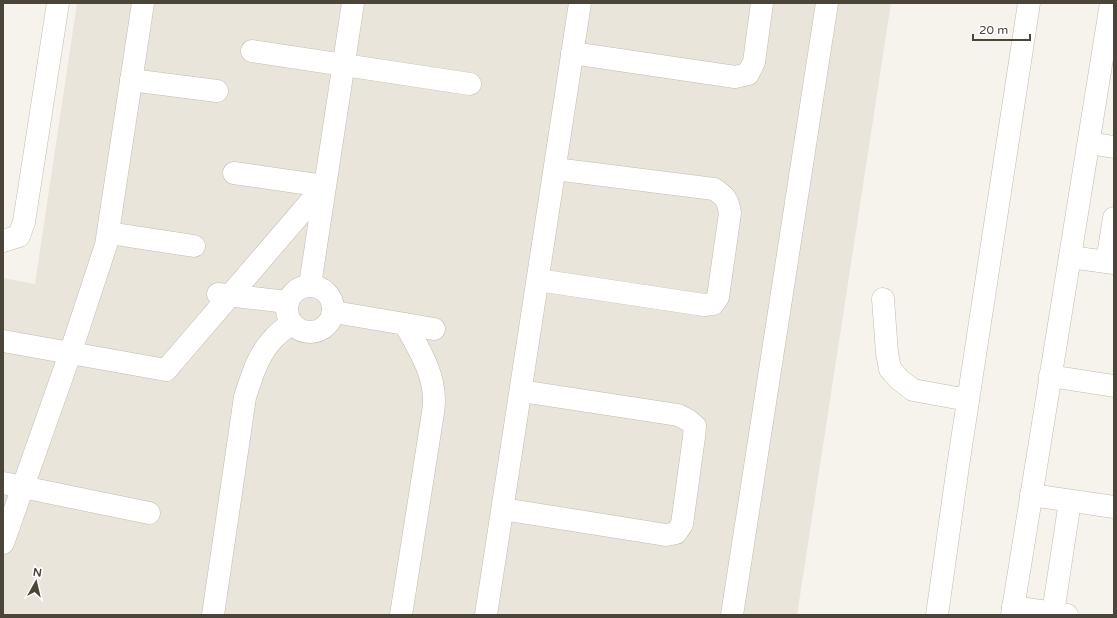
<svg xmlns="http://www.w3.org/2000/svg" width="1117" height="618" font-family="'Varela Round',sans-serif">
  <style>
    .residential { fill: #eae5da }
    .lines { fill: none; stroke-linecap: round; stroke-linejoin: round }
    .minor-casing { stroke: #c2bbae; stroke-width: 23 }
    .minor { stroke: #fff; stroke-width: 22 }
  </style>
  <rect width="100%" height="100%" fill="#f6f3ec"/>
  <polygon class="residential" points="77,3 891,3 797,615 3,615 3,278 35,284"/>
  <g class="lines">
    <defs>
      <g id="minor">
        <polyline points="252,51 470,84"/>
        <polyline points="572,53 735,77 748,74 754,62 762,3"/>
        <polyline points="131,80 217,91"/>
        <polyline points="1089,143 1114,147"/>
        <polyline points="109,233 194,246"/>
        <polyline points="3,241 19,236 24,222 58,3"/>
        <polyline points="1070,257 1114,263"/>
        <polyline points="1107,262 1114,218"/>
        <path d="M538 280 704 305 713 304 718 297 730 213C728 200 725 196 714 189L555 169"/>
        <polyline points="310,285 353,3"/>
        <circle cx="310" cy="309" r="23"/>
        <polyline points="218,294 287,302"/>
        <polyline points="883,299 887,353 890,369 900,380 913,390 968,400"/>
        <path d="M334 312 405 324C418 348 434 372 434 400 434 406 433 413 432 419L401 615"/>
        <polyline points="405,324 434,329"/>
        <polyline points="3,341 166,370 324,186 234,173"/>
        <polyline points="1050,376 1114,386"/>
        <polyline points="3,483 149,513"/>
        <polyline points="1031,495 1114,507"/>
        <polyline points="503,509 666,535 676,533 682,524 694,437 695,426 688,420 678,415 521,391"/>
        <polyline points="3,543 70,354 106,245 143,3"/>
        <polyline points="1013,607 1067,615"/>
        <polyline points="1053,613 1070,501"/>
        <path d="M213 615 245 397C252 376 258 354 274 338 279 332 286 328 291 323"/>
        <polyline points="486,615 580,3"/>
        <polyline points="732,615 827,3"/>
        <polyline points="937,615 958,466 1029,3"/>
        <polyline points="1012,615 1111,3"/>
      </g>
    </defs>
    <use href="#minor" class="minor-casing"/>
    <use href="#minor" class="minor"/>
  </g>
  <rect width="1117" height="618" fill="none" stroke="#4b4439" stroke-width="8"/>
  <g transform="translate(36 582) rotate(8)" stroke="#ffffff" stroke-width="3" paint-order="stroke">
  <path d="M0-3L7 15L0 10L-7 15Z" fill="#4b4439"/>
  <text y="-6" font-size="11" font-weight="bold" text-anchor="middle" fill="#4b4439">N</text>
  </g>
  <path d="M973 34v6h57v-6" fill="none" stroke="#4b4439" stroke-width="2"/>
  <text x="979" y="34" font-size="12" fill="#4b4439" stroke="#ffffff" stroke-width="3" paint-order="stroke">20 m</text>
</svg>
